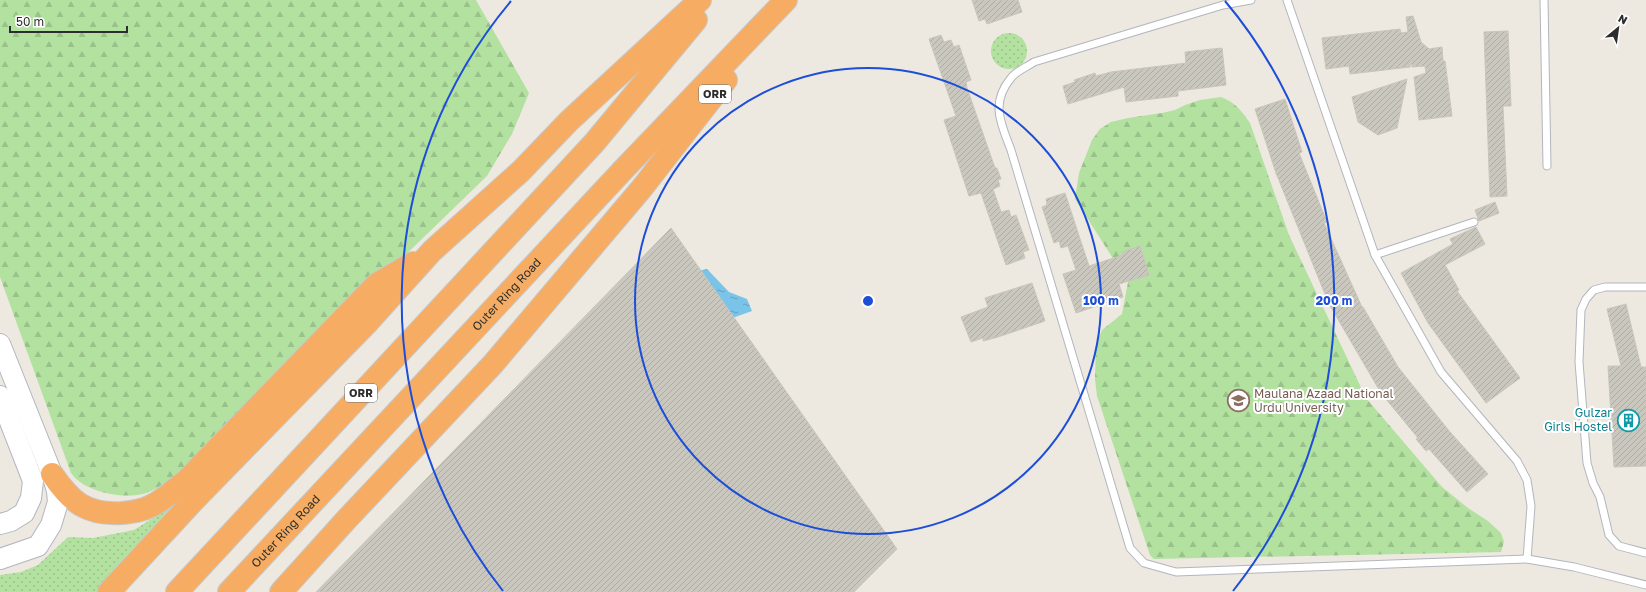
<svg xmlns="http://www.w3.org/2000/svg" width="1646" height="592" font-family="'Golos Text',sans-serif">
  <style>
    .grass { fill: url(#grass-dots) }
    .forest { fill: url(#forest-firs) }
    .water { fill: url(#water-ripples) }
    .building { fill: url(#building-hatch); stroke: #c9c5ba }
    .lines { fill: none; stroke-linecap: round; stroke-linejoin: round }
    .service-casing { stroke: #b3b5bf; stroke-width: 9 }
    .secondary-casing { stroke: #b3b5bf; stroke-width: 22 }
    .motorway-casing { stroke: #c8c8c8; stroke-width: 24 }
    .service { stroke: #fff; stroke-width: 7 }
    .secondary { stroke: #fff; stroke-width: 20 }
    .motorway { stroke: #f6ad63; stroke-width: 22 }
    .ring { fill: none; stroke: #1d4ed8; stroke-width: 2 }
    .labels { text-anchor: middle; stroke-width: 4; stroke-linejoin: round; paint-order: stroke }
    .shield { fill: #fff; stroke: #6c6c6c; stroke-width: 1 }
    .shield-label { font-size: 11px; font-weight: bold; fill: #2d2d2d }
    .street-label { font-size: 12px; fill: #2d2d2d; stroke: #fff }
    .education-label { font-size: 12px; fill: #785e54; stroke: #fff; text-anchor: start }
    .culture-label { font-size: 12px; fill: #0d838f; stroke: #fff; text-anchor: end }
    .centre { fill: #1d4ed8; stroke: #fff; stroke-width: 2 }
    .ring-label { font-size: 12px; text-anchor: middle; font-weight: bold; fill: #1d4ed8; stroke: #fff; stroke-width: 4; stroke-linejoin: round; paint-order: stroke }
  </style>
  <defs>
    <pattern id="grass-dots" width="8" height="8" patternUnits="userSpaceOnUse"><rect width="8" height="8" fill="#b2e1a0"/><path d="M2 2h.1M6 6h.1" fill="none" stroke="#99c18a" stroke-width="1.8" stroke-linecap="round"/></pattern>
    <pattern id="forest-firs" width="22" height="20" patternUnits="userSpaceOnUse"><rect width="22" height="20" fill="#b2e1a0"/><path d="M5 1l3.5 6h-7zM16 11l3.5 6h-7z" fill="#99c18a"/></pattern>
    <pattern id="water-ripples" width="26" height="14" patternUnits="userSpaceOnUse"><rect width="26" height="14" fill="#7ac4e9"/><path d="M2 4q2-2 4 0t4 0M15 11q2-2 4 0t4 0" fill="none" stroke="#64a0bd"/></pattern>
    <pattern id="building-hatch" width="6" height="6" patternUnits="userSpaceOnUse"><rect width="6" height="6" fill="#c9c7be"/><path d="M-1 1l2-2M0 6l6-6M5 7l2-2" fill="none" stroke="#adaba4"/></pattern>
  </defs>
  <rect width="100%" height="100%" fill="#ede9e0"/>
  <g class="grass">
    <circle cx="1009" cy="51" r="18"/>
    <polygon points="183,499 98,592 0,592 0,575 21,572 38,565 68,537 93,538 134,530"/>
  </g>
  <g class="forest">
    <path d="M0 0H476L529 93 512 134 487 176 179 474C169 480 158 489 146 493 128 499 99 494 83 484 78 481 74 477 71 473L0 277Z"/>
    <path d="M1221 97C1236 103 1241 110 1250 123L1289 235 1366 398 1442 487 1468 508 1488 521 1501 533 1504 542 1501 552 1154 559 1150 555 1097 396 1095 379 1096 345 1102 330 1122 314 1128 282 1075 199 1079 173 1092 140 1100 129 1111 122 1128 118 1162 113 1175 110 1185 105 1200 100Z"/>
  </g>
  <polygon class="water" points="707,269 729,292 747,299 752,311 724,321 688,273"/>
  <g class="building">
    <polygon points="972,0 1018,0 1022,12 987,24 985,19 979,21"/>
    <polygon points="1413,16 1421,42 1429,49 1442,47 1443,61 1445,61 1452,116 1419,120 1414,77 1426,73 1425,66 1412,67 1411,59 1410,67 1350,74 1349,66 1326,69 1322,38 1400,29 1401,33 1408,32 1406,17"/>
    <polygon points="1508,31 1511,106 1503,106 1507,196 1490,197 1484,32"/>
    <polygon points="941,35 944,42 951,40 954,47 959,45 971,80 966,82 967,88 995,168 997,168 1001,179 998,180 1000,186 993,189 1001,212 1009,210 1011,217 1016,215 1029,250 1023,252 1025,258 1006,265 981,193 969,196 944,120 956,116 929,39"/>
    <polygon points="1222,48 1226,85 1178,91 1178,96 1126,102 1124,87 1068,104 1063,86 1075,82 1074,80 1095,73 1096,76 1111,72 1186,63 1185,52"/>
    <polygon points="1407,79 1397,128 1378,135 1358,122 1352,97"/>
    <polygon points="1285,99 1302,152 1299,153 1327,222 1324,223 1362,307 1363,307 1398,367 1450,432 1488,474 1467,492 1429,449 1426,451 1416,439 1418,438 1381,393 1329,304 1276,173 1255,109"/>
    <polygon points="1065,193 1089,266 1123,255 1122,252 1140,246 1149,275 1119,284 1123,297 1076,313 1063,274 1076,270 1068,246 1061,248 1059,241 1054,243 1042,207 1047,205 1046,199"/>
    <polygon points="1495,202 1499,213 1479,221 1475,210"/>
    <polygon points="1476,227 1485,244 1445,265 1459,290 1457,291 1520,378 1486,403 1428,323 1401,273 1453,244 1450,239"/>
    <polygon points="671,228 897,549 854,592 316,592"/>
    <polygon points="1032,283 1045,321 998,337 983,341 983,338 971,342 961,317 988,307 985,298"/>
    <polygon points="1626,304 1641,367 1646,367 1646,466 1614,467 1608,366 1621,366 1607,309"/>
  </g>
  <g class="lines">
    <defs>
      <g id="service">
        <path d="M1251 0 1223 5 1034 62C1027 67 1016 71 1011 78 990 103 1001 124 1011 150L1130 548 1144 563 1176 572 1527 559 1574 567 1646 585"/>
        <polyline points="1287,0 1375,255 1441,372 1517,461 1527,480 1531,506 1527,559"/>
        <polyline points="1544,0 1547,166"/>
        <polyline points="1375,255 1474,222"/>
        <polyline points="1646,287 1605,287 1594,290 1586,299 1581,310 1579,362 1587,463 1593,483 1600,497 1609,535 1619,546 1646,553"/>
      </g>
      <g id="secondary">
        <polyline points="0,344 52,474 57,491 58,502 51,525 38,546 0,559"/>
        <polyline points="0,396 33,481 31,498 24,513 11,521 0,524"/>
      </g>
      <g id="motorway">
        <path d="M52 474C71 502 86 515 122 513 132 512 142 511 151 506 164 500 175 489 186 481L377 284 413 263"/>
        <polyline points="109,592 196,498 369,321 432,251 521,171 569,121 700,0"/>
        <polyline points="177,592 594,143 696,20"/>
        <path id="s1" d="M229 592 623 170 786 0"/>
        <polyline points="281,592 346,520 493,364 642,188 726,80"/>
      </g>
    </defs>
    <use href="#service" class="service-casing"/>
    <use href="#secondary" class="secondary-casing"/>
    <use href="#motorway" class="motorway-casing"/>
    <use href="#service" class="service"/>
    <use href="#secondary" class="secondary"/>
    <use href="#motorway" class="motorway"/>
  </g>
  <g class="ring">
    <circle cx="868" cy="301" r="233"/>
    <path d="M503 591A466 466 0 0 1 511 1M1225 1A466 466 0 0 1 1233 591"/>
  </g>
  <defs>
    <symbol id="university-ring" viewBox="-11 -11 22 22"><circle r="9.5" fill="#fff" stroke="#8d6e63" stroke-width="1.5"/><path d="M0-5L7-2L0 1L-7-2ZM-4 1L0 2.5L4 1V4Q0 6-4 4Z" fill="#8d6e63"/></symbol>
    <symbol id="building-ring" viewBox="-11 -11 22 22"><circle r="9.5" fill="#fff" stroke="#0f9aa8" stroke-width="1.5"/><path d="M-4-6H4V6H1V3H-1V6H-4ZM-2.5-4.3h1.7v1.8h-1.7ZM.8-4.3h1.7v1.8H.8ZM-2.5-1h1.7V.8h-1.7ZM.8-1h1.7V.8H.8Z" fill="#0f9aa8"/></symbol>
  </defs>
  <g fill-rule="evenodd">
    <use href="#university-ring" x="1226" y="388" width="25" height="25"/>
    <use href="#building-ring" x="1616" y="408" width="25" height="25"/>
  </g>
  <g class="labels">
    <g class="shield">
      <rect x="699" y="85" width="32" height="18" rx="3"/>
      <rect x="345" y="384" width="32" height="18" rx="3"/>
    </g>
    <g class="shield-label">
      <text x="715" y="98">ORR</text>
      <text x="361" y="397">ORR</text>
    </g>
    <g class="street-label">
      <text dy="4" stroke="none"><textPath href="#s1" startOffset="407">Outer Ring Road</textPath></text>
      <text dy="4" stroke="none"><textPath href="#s1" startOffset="83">Outer Ring Road</textPath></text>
    </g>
    <g class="education-label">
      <text x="1254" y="398">Maulana Azaad National<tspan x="1254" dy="14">Urdu University</tspan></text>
    </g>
    <g class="culture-label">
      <text x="1612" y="417">Gulzar<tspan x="1612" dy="14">Girls Hostel</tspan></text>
    </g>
  </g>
  <circle cx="868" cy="301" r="6" class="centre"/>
  <g class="ring-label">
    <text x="1101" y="305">100 m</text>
    <text x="1334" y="305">200 m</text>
  </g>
  <g transform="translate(1618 28) rotate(29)" stroke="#ffffff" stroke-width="3" paint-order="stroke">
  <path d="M0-3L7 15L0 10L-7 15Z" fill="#2d2d2d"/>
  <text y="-6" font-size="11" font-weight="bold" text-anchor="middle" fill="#2d2d2d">N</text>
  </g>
  <path d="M10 26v6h117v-6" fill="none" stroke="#2d2d2d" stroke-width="2"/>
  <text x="16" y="26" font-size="12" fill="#2d2d2d" stroke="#ffffff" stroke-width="3" paint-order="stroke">50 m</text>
</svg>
